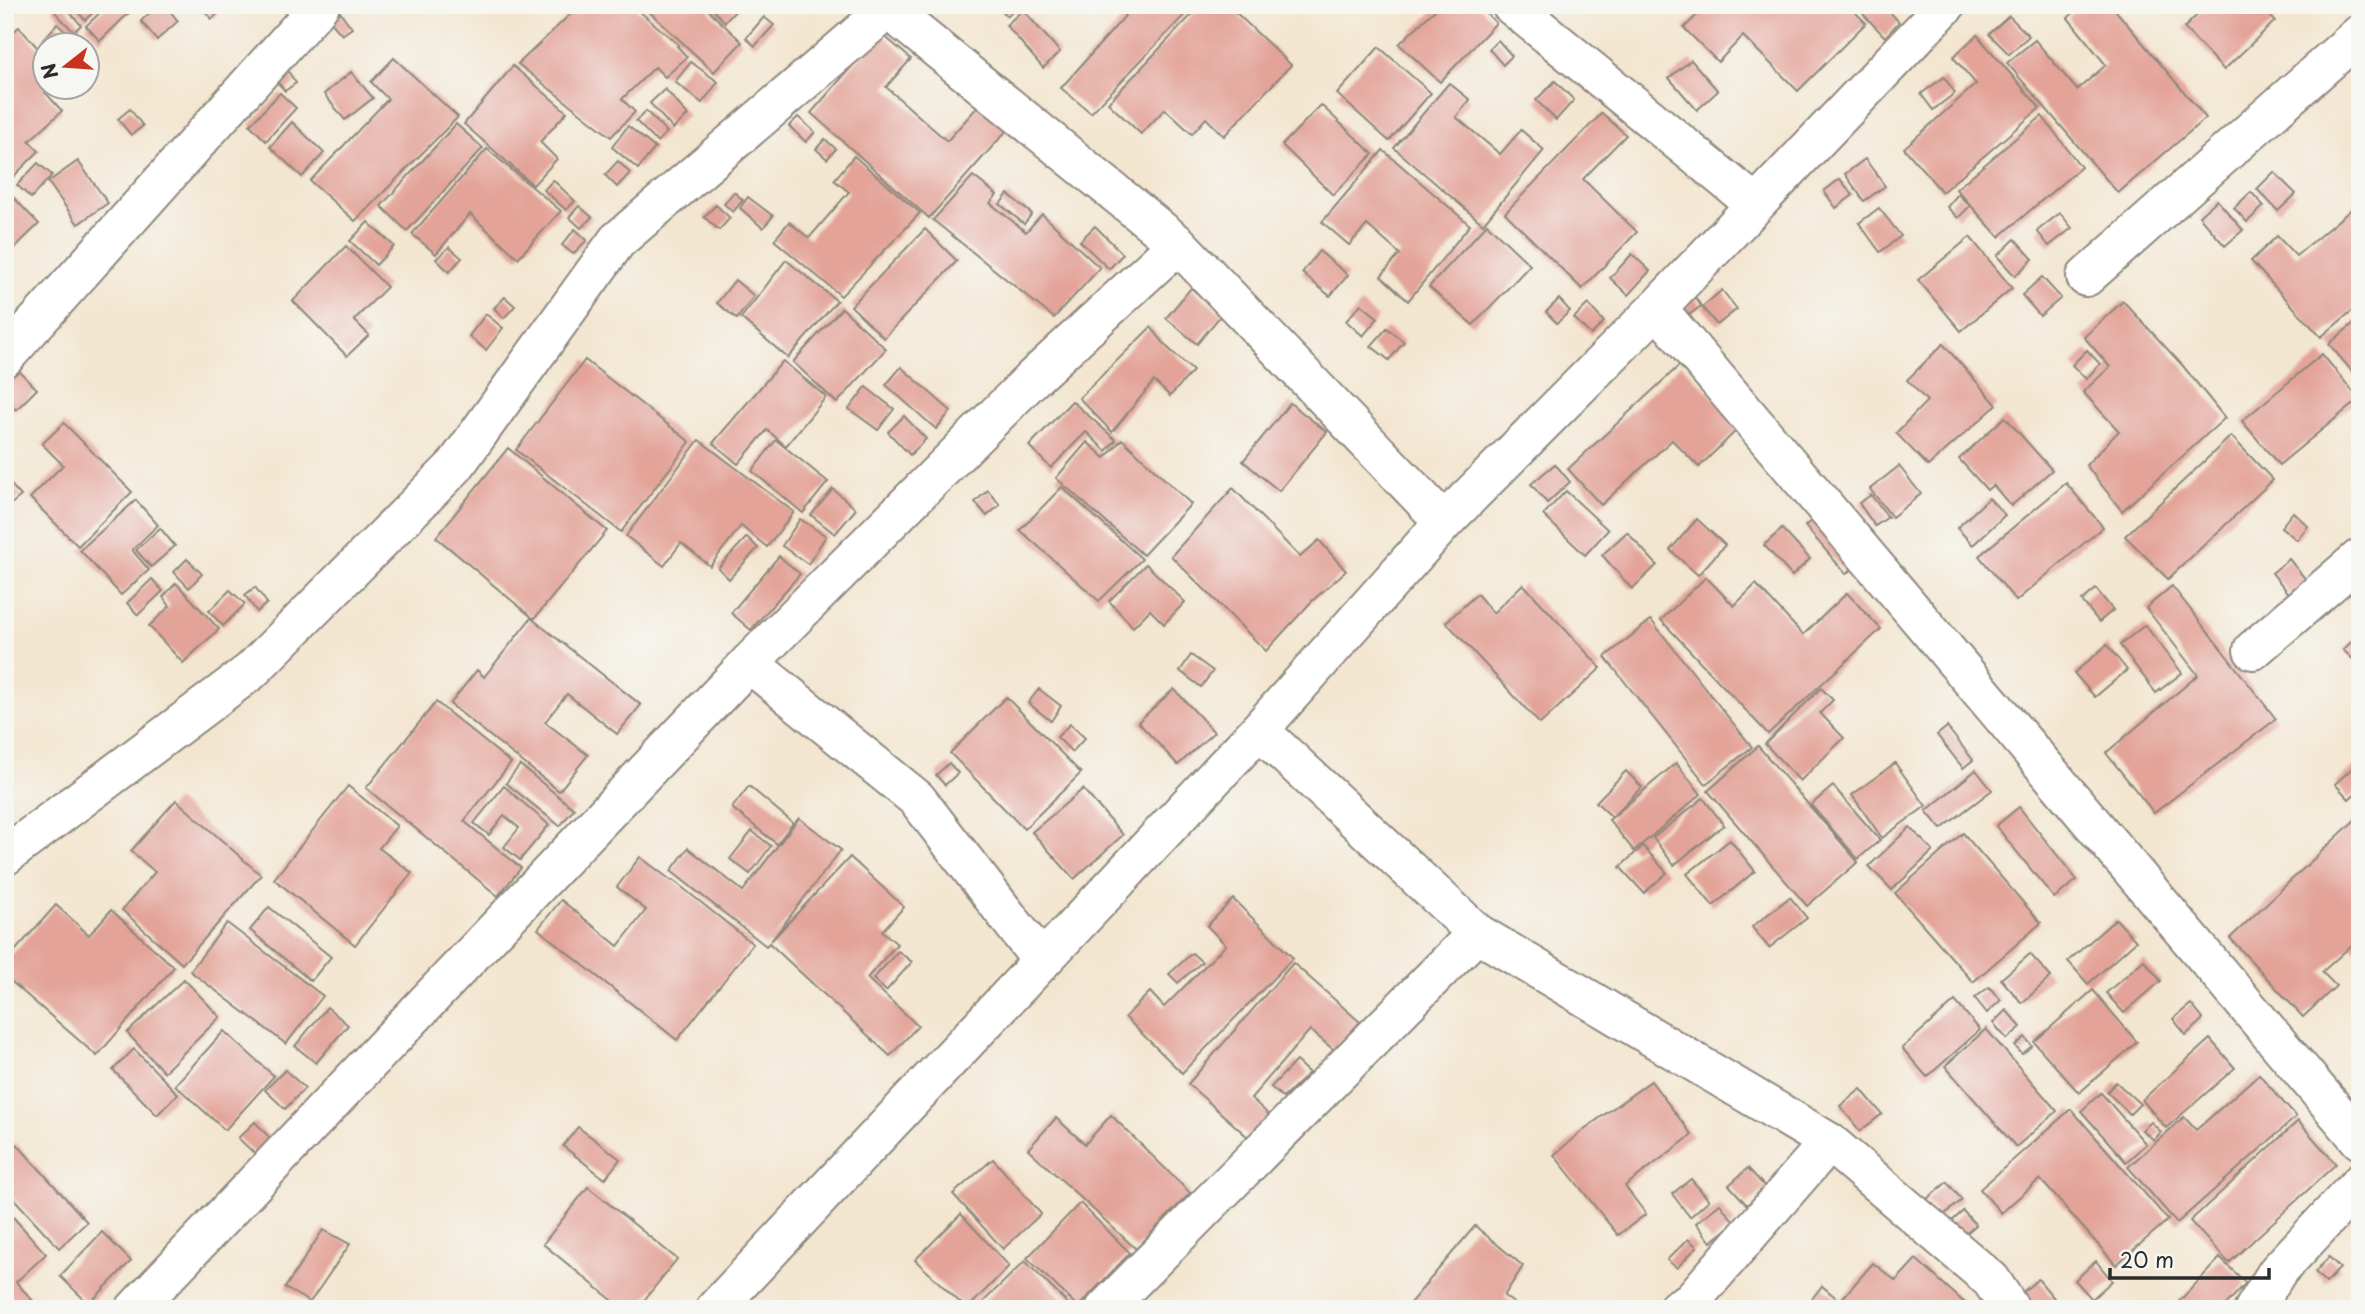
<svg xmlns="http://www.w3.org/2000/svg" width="2365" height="1314" font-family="'Playpen Sans',sans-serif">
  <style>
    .building { fill: #e3a398 }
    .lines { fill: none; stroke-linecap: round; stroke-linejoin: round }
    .street-casing { stroke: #8f887e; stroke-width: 42 }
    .street { stroke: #fff; stroke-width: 38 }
  </style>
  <rect width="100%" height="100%" fill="#f6f6f2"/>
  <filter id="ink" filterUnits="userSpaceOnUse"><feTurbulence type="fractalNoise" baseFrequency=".0143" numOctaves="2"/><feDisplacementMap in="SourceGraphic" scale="14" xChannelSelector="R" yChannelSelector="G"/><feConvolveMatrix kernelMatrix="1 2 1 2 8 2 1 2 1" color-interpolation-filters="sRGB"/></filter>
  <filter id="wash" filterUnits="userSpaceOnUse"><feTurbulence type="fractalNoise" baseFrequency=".00686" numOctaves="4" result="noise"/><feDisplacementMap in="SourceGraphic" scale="28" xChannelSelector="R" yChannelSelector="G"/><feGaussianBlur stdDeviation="1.57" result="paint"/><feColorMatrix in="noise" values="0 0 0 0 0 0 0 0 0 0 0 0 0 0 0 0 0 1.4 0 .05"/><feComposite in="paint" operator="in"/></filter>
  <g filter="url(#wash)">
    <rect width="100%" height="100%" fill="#f3e6d0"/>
    <g id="blocks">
      <g class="building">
        <polygon points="56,5 64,5 81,25 74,32 52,9"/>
        <polygon points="72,5 101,5 85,20"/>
        <polygon points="108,5 137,5 100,41 86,26"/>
        <polygon points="158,5 165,5 178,21 157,40 141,21"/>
        <polygon points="199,5 227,5 212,19"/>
        <polygon points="580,5 632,5 679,45 677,46 687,57 665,77 655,67 622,99 635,112 611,137 518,64"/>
        <polygon points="642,5 712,5 708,10 742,42 714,72"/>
        <polygon points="719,5 741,5 725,22 714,11"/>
        <polygon points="997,5 1020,5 1007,16"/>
        <polygon points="1114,5 1194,5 1091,113 1061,88 1125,16"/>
        <polygon points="1201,5 1228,5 1291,65 1224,136 1206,118 1192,134 1165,109 1141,134 1108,103"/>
        <polygon points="1440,5 1478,5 1496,23 1440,82 1399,44"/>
        <polygon points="1707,5 1848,5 1866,23 1798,91 1743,36 1718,62 1684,28"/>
        <polygon points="1871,5 1884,5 1899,22 1885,37 1863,14"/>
        <polygon points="2081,5 2111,5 2206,118 2118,193 2007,63 2035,40 2077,90 2106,65 2068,18"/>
        <polygon points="2207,5 2260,5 2275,21 2224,70 2184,28"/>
        <polygon points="1023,10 1060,52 1043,68 1006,25"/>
        <polygon points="340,12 352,28 342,35 330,21"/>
        <polygon points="2009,16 2029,36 2009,54 1989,34"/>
        <polygon points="764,17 774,25 755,46 746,38"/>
        <polygon points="57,24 81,46 49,46 43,40"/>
        <polygon points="19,27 46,57 46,88 50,88 45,92 62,111 29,141 39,151 9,181 5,177 5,39"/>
        <polygon points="881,33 911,59 886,87 947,141 980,104 1008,129 929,218 811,113"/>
        <polygon points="1977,35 2040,108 1942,192 1904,148 1976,84 1953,57"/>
        <polygon points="1498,40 1512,56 1503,65 1489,49"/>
        <polygon points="1379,47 1431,93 1389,141 1337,94"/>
        <polygon points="394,58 458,117 355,221 310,181 388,99 371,82"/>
        <polygon points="1691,60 1718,91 1697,110 1669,78"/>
        <polygon points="691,62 718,82 702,103 675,82"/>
        <polygon points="513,66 567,112 540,142 557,159 533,185 464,124"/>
        <polygon points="286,68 296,83 285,91 274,78"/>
        <polygon points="351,72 373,98 345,120 324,94"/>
        <polygon points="1944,77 1955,93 1933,110 1921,94"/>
        <polygon points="1555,81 1574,100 1556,120 1536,100"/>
        <polygon points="1449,83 1470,100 1456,117 1500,154 1521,130 1544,150 1483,224 1394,148"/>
        <polygon points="665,89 688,115 673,129 650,103"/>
        <polygon points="280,93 296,108 266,141 250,125"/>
        <polygon points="1321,105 1373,154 1333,195 1282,145"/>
        <polygon points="130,109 143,126 131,135 118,119"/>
        <polygon points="646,111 667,132 657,142 636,121"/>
        <polygon points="1602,113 1626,135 1583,179 1637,232 1582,289 1505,213"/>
        <polygon points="2042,116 2081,167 1999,237 1956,189"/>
        <polygon points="798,117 815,132 806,142 789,126"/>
        <polygon points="292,122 324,153 302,177 270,147"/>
        <polygon points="456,124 483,148 407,231 381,206"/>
        <polygon points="628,126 655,148 638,169 612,147"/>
        <polygon points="825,139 836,149 827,159 816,149"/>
        <polygon points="487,149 561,211 518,258 470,214 436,254 412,234"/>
        <polygon points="1383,150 1470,225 1408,301 1381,276 1400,254 1367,225 1349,245 1322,222"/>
        <polygon points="854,156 920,213 841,296 774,240 789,222 809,238 849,192 834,180"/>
        <polygon points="1865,159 1885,186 1864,201 1845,174"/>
        <polygon points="78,161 108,203 78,224 48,182"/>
        <polygon points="618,161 630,173 617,187 605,175"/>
        <polygon points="38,163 52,175 31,198 17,185"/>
        <polygon points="2274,172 2296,194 2278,211 2257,189"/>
        <polygon points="973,176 997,195 990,203 1026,232 1042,214 1100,268 1054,318 933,220"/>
        <polygon points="1840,179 1853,195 1836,208 1824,191"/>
        <polygon points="553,180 575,201 566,210 544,190"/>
        <polygon points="734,192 743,200 733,212 724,204"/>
        <polygon points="2251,192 2264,206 2247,222 2234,208"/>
        <polygon points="1008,194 1032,214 1024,224 1000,204"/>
        <polygon points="1958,194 1970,206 1958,218 1947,207"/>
        <polygon points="748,197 773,216 763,228 740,208"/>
        <polygon points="14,198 39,224 8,254 5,251 5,207"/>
        <polygon points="2217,200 2243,230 2225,246 2199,216"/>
        <polygon points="2360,202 2360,304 2321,337 2251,261 2277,236 2296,256"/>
        <polygon points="716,205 730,218 719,230 704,217"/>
        <polygon points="579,206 592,217 581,228 569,217"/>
        <polygon points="1879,208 1901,236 1880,252 1859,223"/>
        <polygon points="2060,213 2072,228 2049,246 2037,231"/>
        <polygon points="368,222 394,246 376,265 350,241"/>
        <polygon points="1487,224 1530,265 1473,325 1429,287"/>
        <polygon points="1095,226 1123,254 1109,269 1080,241"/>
        <polygon points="575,229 587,240 573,254 562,245"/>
        <polygon points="925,229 957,261 884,338 851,306"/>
        <polygon points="1970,237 2012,288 1961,331 1918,280"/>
        <polygon points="2015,239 2033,259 2015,276 1997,256"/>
        <polygon points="346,246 387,287 354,320 369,335 347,356 293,301"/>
        <polygon points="449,247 462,258 449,272 436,259"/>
        <polygon points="1319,251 1348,275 1330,296 1302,273"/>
        <polygon points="1632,254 1650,271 1628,295 1610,278"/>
        <polygon points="786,260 837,301 788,358 741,318"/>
        <polygon points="2042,277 2061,298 2040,316 2022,295"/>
        <polygon points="735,280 754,296 737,319 717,303"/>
        <polygon points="1191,288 1222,314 1197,344 1166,318"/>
        <polygon points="1689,288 1701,306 1685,318 1672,301"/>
        <polygon points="1722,290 1737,309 1717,325 1702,307"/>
        <polygon points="505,297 515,306 504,318 494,308"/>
        <polygon points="1559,299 1570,311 1557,323 1546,312"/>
        <polygon points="2123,301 2183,366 2225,418 2122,511 2086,465 2119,431 2083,392 2110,367 2084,337"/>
        <polygon points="1361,304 1378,318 1363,336 1346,321"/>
        <polygon points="1588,304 1604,322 1591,335 1574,318"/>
        <polygon points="842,308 886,349 837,403 793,362"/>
        <polygon points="486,314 503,328 486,350 469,336"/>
        <polygon points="2360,318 2360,381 2329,344"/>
        <polygon points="1151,327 1167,347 1193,371 1170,396 1154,381 1112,432 1079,398"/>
        <polygon points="1387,328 1404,342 1389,360 1371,346"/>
        <polygon points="1943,344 1997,405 1928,466 1896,433 1927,401 1907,380"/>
        <polygon points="2087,350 2100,364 2086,379 2072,365"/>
        <polygon points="2322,354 2359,399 2279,465 2242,421"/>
        <polygon points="585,360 690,442 621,532 516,450"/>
        <polygon points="783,361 826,397 786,446 767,430 738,464 713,443"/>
        <polygon points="1681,364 1741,426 1699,467 1672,440 1601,505 1568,469"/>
        <polygon points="901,367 951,411 936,429 886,385"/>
        <polygon points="17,369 37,389 16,410 5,399 5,381"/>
        <polygon points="866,387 894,409 878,430 849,409"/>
        <polygon points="1072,401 1116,440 1106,451 1086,432 1051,468 1029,446"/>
        <polygon points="1290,403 1327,432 1279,491 1243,461"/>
        <polygon points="904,416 926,439 910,455 888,432"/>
        <polygon points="2005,417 2052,470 2011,506 1993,485 1987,490 1959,459"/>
        <polygon points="64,423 132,492 78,546 30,498 63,465 42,444"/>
        <polygon points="2231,436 2273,480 2168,579 2125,536"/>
        <polygon points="1122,439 1191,504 1143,555 1056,478 1087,442 1105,458"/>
        <polygon points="699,440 794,512 767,547 741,526 710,566 681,543 664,566 626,536"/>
        <polygon points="776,440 828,482 803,513 752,471"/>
        <polygon points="508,448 607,531 534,619 436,537"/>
        <polygon points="1555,464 1570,482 1547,503 1531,484"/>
        <polygon points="1899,466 1921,494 1892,517 1870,489"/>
        <polygon points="5,478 21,496 5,509"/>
        <polygon points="2066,483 2103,527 2016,601 1979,556"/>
        <polygon points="1062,487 1142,559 1099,601 1020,530"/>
        <polygon points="1233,488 1300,557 1319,540 1346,571 1312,601 1266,651 1171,556"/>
        <polygon points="833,489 856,509 835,534 811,515"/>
        <polygon points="988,490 1000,505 987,516 975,502"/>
        <polygon points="1566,491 1608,530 1585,555 1543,515"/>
        <polygon points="1871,495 1888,517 1875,526 1859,503"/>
        <polygon points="1989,498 2005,515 1973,545 1957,528"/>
        <polygon points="136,500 158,525 132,550 149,570 121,595 80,550"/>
        <polygon points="1824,510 1865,557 1846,574 1805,526"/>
        <polygon points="2293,512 2308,526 2297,540 2281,527"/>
        <polygon points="800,519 826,536 808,564 782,546"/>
        <polygon points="1697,519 1725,545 1698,575 1670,550"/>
        <polygon points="160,528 175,546 151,567 136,550"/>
        <polygon points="1782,529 1810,559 1792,576 1764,545"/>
        <polygon points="1627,532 1657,565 1632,589 1602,555"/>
        <polygon points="747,537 758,548 729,579 718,568"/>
        <polygon points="779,556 800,574 751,630 731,613"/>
        <polygon points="187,559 202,574 189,588 174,572"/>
        <polygon points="2289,559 2308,582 2291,596 2272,573"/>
        <polygon points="1146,564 1185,602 1164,624 1150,610 1133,627 1109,601"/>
        <polygon points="1706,577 1734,606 1756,584 1803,635 1847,593 1881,629 1768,734 1661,620"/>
        <polygon points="152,579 163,591 138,615 127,603"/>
        <polygon points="176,583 219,629 183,663 149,626 170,606 163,597"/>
        <polygon points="1523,584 1601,668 1540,724 1446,622 1477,594 1493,613"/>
        <polygon points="2172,586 2276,719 2154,813 2106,753 2198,675 2146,608"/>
        <polygon points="255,587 267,603 257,612 245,595"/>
        <polygon points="2096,589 2113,610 2099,622 2082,601"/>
        <polygon points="230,590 245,604 223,626 209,611"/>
        <polygon points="531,618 641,705 617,734 567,694 545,722 588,755 559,791 450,704 477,670 484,677"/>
        <polygon points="1651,620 1752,747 1706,784 1605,657"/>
        <polygon points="2145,625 2182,673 2156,693 2120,645"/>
        <polygon points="2360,633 2360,654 2354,660 2343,650"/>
        <polygon points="2107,645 2127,670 2095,697 2074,673"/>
        <polygon points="1191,655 1213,671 1201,687 1180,671"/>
        <polygon points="1821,688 1833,700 1820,713 1844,738 1800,781 1765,744"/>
        <polygon points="1039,689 1061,706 1051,721 1028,703"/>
        <polygon points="1174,689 1214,732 1178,765 1138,722"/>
        <polygon points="1006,697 1081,773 1024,829 950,753"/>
        <polygon points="436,702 511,763 464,821 521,868 498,896 366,788"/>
        <polygon points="1070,724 1085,738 1072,752 1057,737"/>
        <polygon points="1947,727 1973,760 1963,768 1937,735"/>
        <polygon points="1758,746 1858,862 1807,906 1708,791"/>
        <polygon points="2360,761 2360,789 2349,799 2335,784"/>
        <polygon points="949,763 958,773 945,785 936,775"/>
        <polygon points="1676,763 1701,794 1634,851 1609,820"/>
        <polygon points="1895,763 1926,806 1882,838 1852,795"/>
        <polygon points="520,765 574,809 560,826 506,783"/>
        <polygon points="1976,770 1992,790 1941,829 1926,811"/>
        <polygon points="1626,771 1642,787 1612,817 1596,802"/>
        <polygon points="348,786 397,826 379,848 412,873 355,945 274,879"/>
        <polygon points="504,786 549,825 520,860 504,847 519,828 504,815 489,835 474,823"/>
        <polygon points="749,786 793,823 777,844 732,808"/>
        <polygon points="1833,786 1880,840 1858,859 1811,805"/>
        <polygon points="1083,789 1123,835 1074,879 1032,832"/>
        <polygon points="1703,798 1724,825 1674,865 1653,838"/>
        <polygon points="176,800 261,875 182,964 122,910 155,872 131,851"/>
        <polygon points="2019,807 2077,880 2054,898 1996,826"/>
        <polygon points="2360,815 2360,954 2352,945 2322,972 2336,986 2303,1017 2230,938"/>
        <polygon points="799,818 841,850 771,941 850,857 904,907 882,931 897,944 867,978 918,1026 890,1056 769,943 766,946 671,871 688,848 743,891"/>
        <polygon points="1910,827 1933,851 1892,890 1869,866"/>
        <polygon points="752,831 771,846 750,874 730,859"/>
        <polygon points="1963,833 2041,923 1973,982 1895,893"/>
        <polygon points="1730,840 1755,871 1713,906 1687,874"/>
        <polygon points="1643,846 1667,873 1644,893 1620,867"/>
        <polygon points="640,857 672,881 673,880 753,944 677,1040 538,929 561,900 618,946 646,910 617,887"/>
        <polygon points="1790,897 1807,918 1769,948 1752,927"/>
        <polygon points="1233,899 1293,958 1182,1073 1125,1017 1150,992 1164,1007 1226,945 1207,926"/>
        <polygon points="56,905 89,935 111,910 174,967 97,1056 5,976 5,962"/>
        <polygon points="269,907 331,957 311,981 250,930"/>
        <polygon points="2116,919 2136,941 2088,984 2068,961"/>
        <polygon points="227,923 323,996 286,1044 190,971"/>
        <polygon points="898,951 912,962 886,991 873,979"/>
        <polygon points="1192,953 1202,962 1178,983 1169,974"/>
        <polygon points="2030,954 2051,977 2022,1003 2001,979"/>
        <polygon points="2144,960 2161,981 2124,1013 2106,993"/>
        <polygon points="1293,963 1360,1022 1334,1050 1310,1030 1251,1098 1269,1115 1249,1138 1188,1084"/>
        <polygon points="184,979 220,1017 164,1072 127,1033"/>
        <polygon points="1989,987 2001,1000 1987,1013 1975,998"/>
        <polygon points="2093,990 2137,1042 2079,1093 2034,1042"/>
        <polygon points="1955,1001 1980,1030 1927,1077 1902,1048"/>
        <polygon points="2191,1004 2203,1019 2186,1035 2173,1019"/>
        <polygon points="327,1007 348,1025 316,1063 295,1046"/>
        <polygon points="2006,1010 2021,1027 2007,1039 1993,1023"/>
        <polygon points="1986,1029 2057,1111 2016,1147 1945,1066"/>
        <polygon points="224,1031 274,1076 225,1130 175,1085"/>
        <polygon points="2025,1037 2032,1046 2022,1054 2015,1046"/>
        <polygon points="2210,1039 2235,1068 2166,1128 2142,1100"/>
        <polygon points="134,1049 178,1094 157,1115 113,1070"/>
        <polygon points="1296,1061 1309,1073 1283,1098 1271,1087"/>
        <polygon points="285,1070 305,1088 285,1109 265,1090"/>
        <polygon points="2259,1074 2296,1117 2177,1223 2128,1167 2184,1117 2196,1130"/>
        <polygon points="1651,1081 1692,1135 1625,1186 1646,1214 1618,1235 1554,1155 1583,1130"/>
        <polygon points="2116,1082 2140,1104 2130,1114 2107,1092"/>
        <polygon points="1861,1089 1882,1114 1860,1131 1840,1106"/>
        <polygon points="2101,1093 2146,1144 2126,1162 2081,1111"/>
        <polygon points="2071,1109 2168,1220 2116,1265 2040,1179 2001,1213 1980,1189"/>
        <polygon points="1111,1115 1190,1193 1136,1249 1028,1149 1056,1118 1085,1144"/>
        <polygon points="2298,1121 2336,1164 2229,1263 2190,1221"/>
        <polygon points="255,1122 272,1140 256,1155 238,1138"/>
        <polygon points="2151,1122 2161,1132 2154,1140 2142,1130"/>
        <polygon points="578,1127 620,1159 605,1179 563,1146"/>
        <polygon points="16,1143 87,1222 59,1248 5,1189 5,1153"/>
        <polygon points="993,1159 1041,1214 1003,1249 953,1194"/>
        <polygon points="1748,1168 1766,1188 1747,1205 1729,1185"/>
        <polygon points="1691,1179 1709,1200 1690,1217 1672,1194"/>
        <polygon points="1947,1182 1962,1200 1940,1218 1926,1200"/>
        <polygon points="588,1187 677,1259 637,1309 623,1309 543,1244"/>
        <polygon points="1080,1203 1130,1253 1078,1307 1027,1258"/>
        <polygon points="1720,1204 1735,1223 1711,1242 1696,1223"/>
        <polygon points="5,1208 46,1254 16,1282 34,1302 27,1309 5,1309"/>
        <polygon points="1963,1211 1976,1225 1961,1238 1948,1225"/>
        <polygon points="961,1214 1009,1266 967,1309 915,1260"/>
        <polygon points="1475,1226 1523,1266 1504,1296 1522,1309 1405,1309"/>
        <polygon points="323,1230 350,1244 310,1302 285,1288"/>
        <polygon points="102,1232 131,1261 89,1304 60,1276"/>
        <polygon points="1688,1239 1697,1247 1677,1268 1667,1260"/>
        <polygon points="2329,1257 2340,1268 2326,1283 2315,1272"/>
        <polygon points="2220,1258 2246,1283 2222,1309 2172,1309"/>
        <polygon points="1916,1259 1968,1306 1966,1309 1804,1309 1822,1286 1840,1301 1873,1263 1896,1281"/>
        <polygon points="1025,1261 1073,1309 986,1309 981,1304"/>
        <polygon points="2096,1261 2112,1281 2092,1299 2075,1280"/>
        <polygon points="2038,1279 2063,1309 2029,1309 2018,1296"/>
      </g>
    </g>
  </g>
  <g filter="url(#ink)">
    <use href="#blocks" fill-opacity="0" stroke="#8f887e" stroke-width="2"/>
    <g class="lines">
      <defs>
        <g id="street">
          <polyline points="883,5 1178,244 1444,522"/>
          <polyline points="1511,5 1755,204"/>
          <polyline points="2086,277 2360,34"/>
          <polyline points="1657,308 2360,1140"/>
          <polyline points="5,357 320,5"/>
          <polyline points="2253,650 2360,558"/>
          <polyline points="749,663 917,799 1041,960"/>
          <polyline points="5,856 251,671 455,466 617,241 888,9"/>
          <polyline points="1477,933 1829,1142 1991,1280 2010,1309"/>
          <polyline points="135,1309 749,663 1031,380 1178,244"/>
          <polyline points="715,1309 1259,730"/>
          <polyline points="1105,1309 1477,933 1259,730 1444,522 1657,308 1946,5"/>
          <polyline points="1677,1309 1691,1301 1829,1142"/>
          <polyline points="2254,1309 2277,1272 2360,1183"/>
        </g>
      </defs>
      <use href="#street" class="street-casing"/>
      <use href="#street" class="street"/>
    </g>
  </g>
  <rect width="2365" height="1314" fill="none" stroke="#f6f6f2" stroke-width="28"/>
  <g transform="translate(66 66) rotate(253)"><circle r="33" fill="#f6f6f2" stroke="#a5a5a2" stroke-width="2"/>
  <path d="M0-5L12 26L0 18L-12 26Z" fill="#c8321e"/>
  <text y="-10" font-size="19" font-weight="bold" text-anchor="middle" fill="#2b2b2b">N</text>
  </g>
  <path d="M2110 1268v10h159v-10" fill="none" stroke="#2b2b2b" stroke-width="3.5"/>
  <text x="2120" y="1268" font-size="21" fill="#2b2b2b" stroke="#f6f6f2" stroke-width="5" paint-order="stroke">20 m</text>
</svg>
